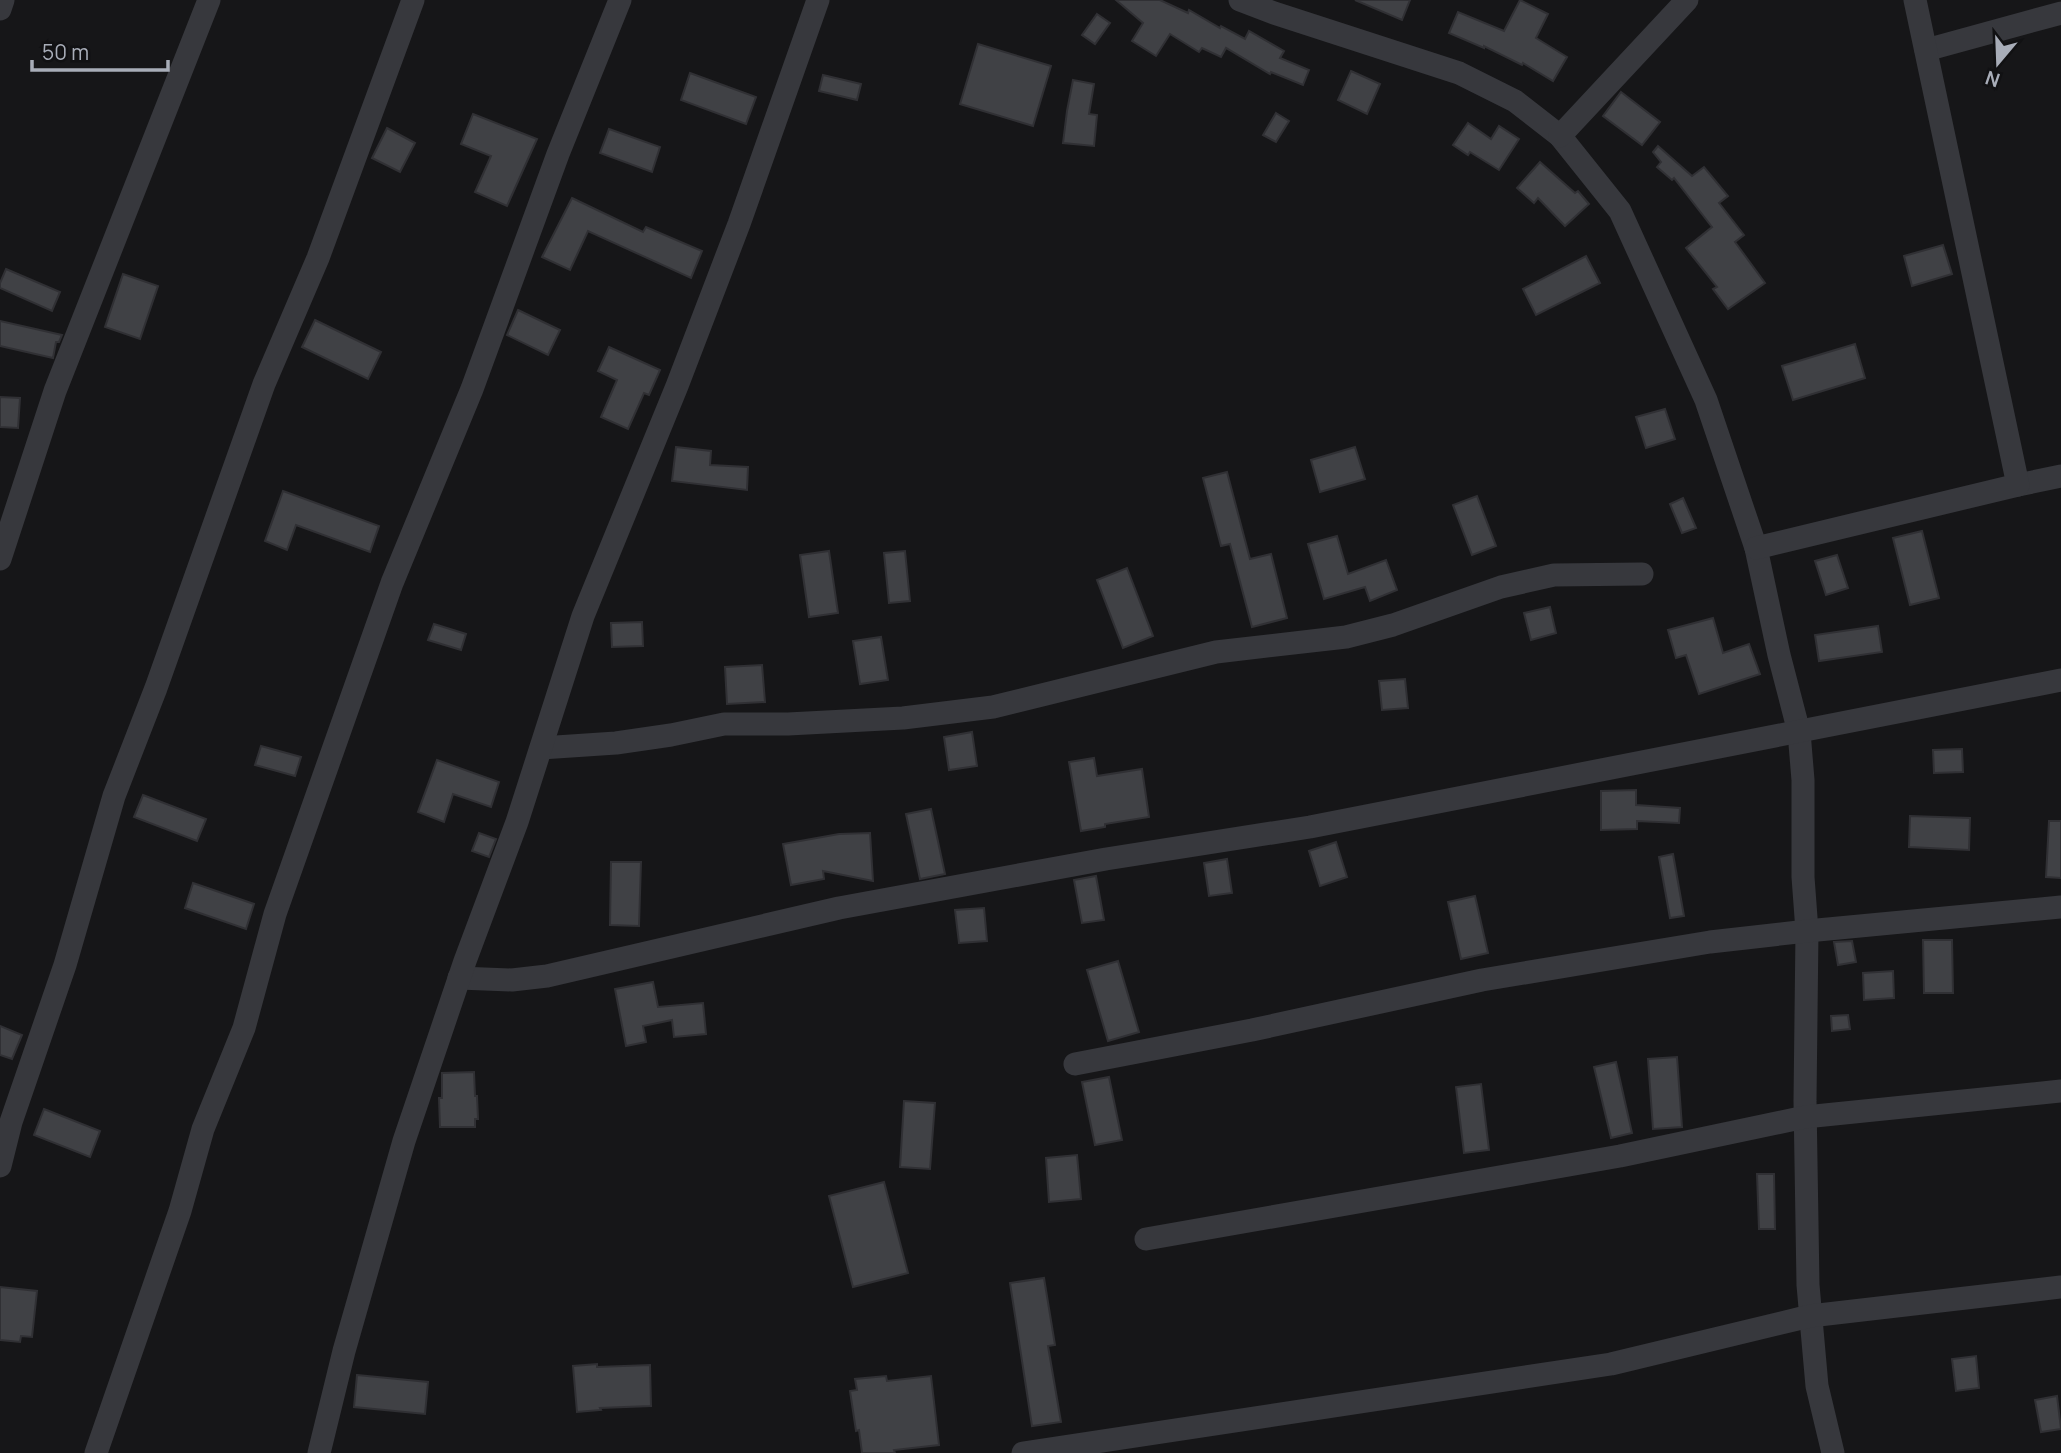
<svg xmlns="http://www.w3.org/2000/svg" width="2061" height="1453" font-family="Manrope,sans-serif">
  <style>
    .building { fill: #404145; stroke: #303034; stroke-width: 2 }
    .lines { fill: none; stroke-linecap: round; stroke-linejoin: round }
    .minor { stroke: #37383d; stroke-width: 23 }
  </style>
  <rect width="100%" height="100%" fill="#161618"/>
  <g class="building">
    <polygon points="1116,0 1160,0 1188,13 1189,10 1220,28 1221,26 1245,39 1249,31 1284,51 1280,58 1309,70 1303,85 1271,72 1270,74 1226,48 1221,57 1202,48 1199,52 1170,34 1156,56 1132,41 1143,23"/>
    <polygon points="1355,0 1410,0 1402,20"/>
    <polygon points="1520,0 1548,14 1536,38 1567,57 1553,81 1523,63 1522,65 1484,46 1484,48 1449,33 1458,12 1504,31"/>
    <polygon points="1097,14 1110,23 1095,44 1082,35"/>
    <polygon points="978,44 1051,66 1033,126 960,104"/>
    <polygon points="1351,71 1380,84 1367,114 1338,100"/>
    <polygon points="690,73 756,97 746,124 681,100"/>
    <polygon points="823,75 861,84 857,100 819,91"/>
    <polygon points="1073,80 1094,84 1089,114 1097,115 1094,146 1063,143 1067,111"/>
    <polygon points="1621,92 1660,122 1642,145 1603,116"/>
    <polygon points="1276,113 1289,121 1276,142 1263,135"/>
    <polygon points="473,114 537,139 507,206 475,192 491,156 461,144"/>
    <polygon points="1468,123 1491,139 1499,126 1519,139 1499,170 1470,152 1468,155 1453,145"/>
    <polygon points="387,128 415,143 400,172 372,158"/>
    <polygon points="609,129 660,147 652,172 600,153"/>
    <polygon points="1658,146 1692,176 1704,167 1728,196 1719,203 1744,235 1735,242 1765,283 1728,309 1713,289 1717,287 1686,248 1712,227 1674,178 1672,180 1657,167 1661,162 1653,152"/>
    <polygon points="1540,162 1575,193 1578,191 1589,204 1565,226 1538,198 1534,203 1517,188"/>
    <polygon points="572,198 643,232 646,227 702,251 691,278 588,231 570,270 542,257"/>
    <polygon points="1943,245 1952,274 1912,286 1904,256"/>
    <polygon points="1586,256 1600,283 1536,315 1523,289"/>
    <polygon points="6,269 60,292 52,311 0,288 0,283"/>
    <polygon points="123,274 158,286 140,339 105,327"/>
    <polygon points="518,310 560,330 548,355 507,335"/>
    <polygon points="315,320 381,352 368,379 302,347"/>
    <polygon points="0,321 62,335 59,342 56,342 53,358 0,346"/>
    <polygon points="1855,344 1865,378 1793,400 1782,366"/>
    <polygon points="609,347 660,370 649,395 644,393 628,429 601,417 617,380 598,371"/>
    <polygon points="0,397 20,398 18,428 0,427"/>
    <polygon points="1665,409 1675,439 1646,448 1636,417"/>
    <polygon points="676,447 711,451 710,465 748,467 747,490 672,481"/>
    <polygon points="1355,447 1365,479 1320,492 1311,460"/>
    <polygon points="1227,472 1250,559 1271,554 1287,618 1252,627 1230,544 1221,546 1203,478"/>
    <polygon points="283,491 379,526 370,552 296,525 287,550 265,541"/>
    <polygon points="1477,496 1496,546 1472,555 1453,505"/>
    <polygon points="1683,498 1696,528 1682,533 1670,504"/>
    <polygon points="1922,531 1939,598 1910,605 1893,538"/>
    <polygon points="1337,536 1348,574 1386,560 1397,590 1370,601 1365,587 1324,599 1308,544"/>
    <polygon points="829,551 838,613 809,617 800,555"/>
    <polygon points="905,551 910,601 889,603 884,553"/>
    <polygon points="1837,555 1848,588 1826,595 1815,561"/>
    <polygon points="1127,568 1153,636 1123,648 1097,580"/>
    <polygon points="1550,607 1556,633 1531,640 1524,613"/>
    <polygon points="1713,618 1723,653 1749,644 1760,674 1699,694 1686,655 1676,658 1668,630"/>
    <polygon points="642,622 643,646 612,647 611,623"/>
    <polygon points="434,624 466,634 461,650 428,640"/>
    <polygon points="1878,626 1882,652 1819,661 1815,635"/>
    <polygon points="881,637 888,680 860,684 853,641"/>
    <polygon points="762,665 765,702 727,704 725,667"/>
    <polygon points="1405,679 1408,708 1382,710 1379,681"/>
    <polygon points="972,732 977,766 949,770 944,737"/>
    <polygon points="261,746 301,757 295,776 255,765"/>
    <polygon points="1962,749 1963,772 1934,773 1933,750"/>
    <polygon points="1094,758 1097,776 1142,769 1149,817 1105,824 1105,827 1081,831 1069,762"/>
    <polygon points="437,760 499,782 491,807 453,794 444,822 418,812"/>
    <polygon points="1636,790 1636,805 1680,808 1679,823 1637,821 1637,829 1601,830 1601,791"/>
    <polygon points="143,795 206,819 197,841 134,817"/>
    <polygon points="931,809 945,874 920,879 906,814"/>
    <polygon points="1910,816 1970,818 1969,850 1909,847"/>
    <polygon points="2049,821 2061,821 2061,878 2046,877"/>
    <polygon points="479,833 496,839 489,857 472,851"/>
    <polygon points="870,833 873,881 823,871 824,879 791,885 783,844 839,834"/>
    <polygon points="1336,842 1347,877 1320,886 1309,851"/>
    <polygon points="1673,854 1684,916 1670,918 1659,857"/>
    <polygon points="1227,859 1232,893 1209,896 1204,863"/>
    <polygon points="611,862 641,862 639,926 610,925"/>
    <polygon points="1096,876 1104,920 1082,923 1074,880"/>
    <polygon points="193,883 254,904 246,929 185,908"/>
    <polygon points="1475,896 1488,953 1461,959 1448,902"/>
    <polygon points="984,908 987,941 959,943 955,910"/>
    <polygon points="1923,940 1952,940 1953,993 1924,993"/>
    <polygon points="1852,941 1856,962 1838,965 1834,942"/>
    <polygon points="1118,961 1139,1032 1108,1041 1087,970"/>
    <polygon points="1893,971 1894,998 1864,1000 1863,973"/>
    <polygon points="653,982 658,1007 703,1003 706,1034 674,1037 672,1020 643,1026 646,1042 626,1046 615,989"/>
    <polygon points="1848,1015 1850,1029 1832,1031 1831,1016"/>
    <polygon points="0,1026 22,1035 12,1059 0,1055"/>
    <polygon points="1677,1057 1682,1127 1653,1129 1648,1059"/>
    <polygon points="1616,1062 1632,1133 1611,1138 1594,1067"/>
    <polygon points="474,1072 475,1096 477,1096 478,1119 475,1119 475,1127 440,1127 439,1098 442,1098 442,1073"/>
    <polygon points="1109,1077 1122,1140 1095,1145 1082,1082"/>
    <polygon points="1481,1084 1489,1150 1464,1153 1456,1087"/>
    <polygon points="904,1101 935,1103 930,1169 900,1167"/>
    <polygon points="44,1109 100,1131 90,1157 34,1135"/>
    <polygon points="1077,1155 1081,1199 1049,1202 1046,1158"/>
    <polygon points="1757,1174 1774,1174 1775,1229 1759,1229"/>
    <polygon points="884,1182 908,1273 853,1287 829,1196"/>
    <polygon points="1044,1278 1055,1345 1048,1346 1061,1422 1032,1426 1010,1283"/>
    <polygon points="0,1287 37,1291 32,1337 21,1336 20,1342 0,1340"/>
    <polygon points="1976,1356 1979,1388 1956,1391 1952,1359"/>
    <polygon points="597,1364 597,1367 650,1365 651,1406 600,1408 601,1410 577,1412 573,1366"/>
    <polygon points="357,1375 428,1382 425,1414 354,1407"/>
    <polygon points="886,1376 887,1381 931,1376 939,1445 894,1450 895,1453 862,1453 859,1430 856,1431 850,1391 857,1390 855,1379"/>
    <polygon points="2057,1396 2061,1429 2041,1432 2035,1400"/>
  </g>
  <g class="lines">
    <g class="minor">
      <polyline points="1240,0 1274,13 1459,73 1515,101 1560,136 1620,211 1706,400 1756,548 1779,655 1799,732 1803,780 1803,877 1807,931 1805,1101 1808,1285 1817,1386 1833,1453"/>
      <polyline points="0,9 3,0"/>
      <polyline points="1926,50 2061,13"/>
      <polyline points="1560,136 1687,0"/>
      <polyline points="2018,485 2061,476"/>
      <polyline points="1756,548 2018,485 1915,0"/>
      <polyline points="0,559 55,391 209,0"/>
      <polyline points="541,748 616,743 671,735 724,724 788,724 903,718 993,707 1216,652 1346,637 1393,625 1501,587 1554,575 1642,574"/>
      <polyline points="459,978 512,980 547,976 839,908 1106,859 1310,827 2061,680"/>
      <polyline points="1075,1064 1252,1030 1482,980 1710,942 1807,931 2061,907"/>
      <polyline points="0,1166 11,1122 65,965 114,796 156,688 264,384 318,258 413,0"/>
      <polyline points="1146,1239 1620,1156 1805,1117 2061,1091"/>
      <polyline points="96,1453 180,1211 203,1129 244,1028 275,914 392,583 472,389 558,154 620,0"/>
      <polyline points="319,1453 344,1351 404,1141 465,961 517,822 583,616 677,386 739,224 818,0"/>
      <polyline points="1023,1453 1611,1364 1810,1316 2061,1287"/>
    </g>
  </g>
  <g transform="translate(1998 63) rotate(199)" stroke="#111113" stroke-width="5" paint-order="stroke">
  <path d="M0-5L12 26L0 18L-12 26Z" fill="#a8adb8"/>
  <text y="-10" font-size="19" font-weight="bold" text-anchor="middle" fill="#a8adb8">N</text>
  </g>
  <path d="M32 60v10h136v-10" fill="none" stroke="#a8adb8" stroke-width="3.5"/>
  <text x="42" y="60" font-size="21" fill="#a8adb8" stroke="#111113" stroke-width="5" paint-order="stroke">50 m</text>
</svg>
